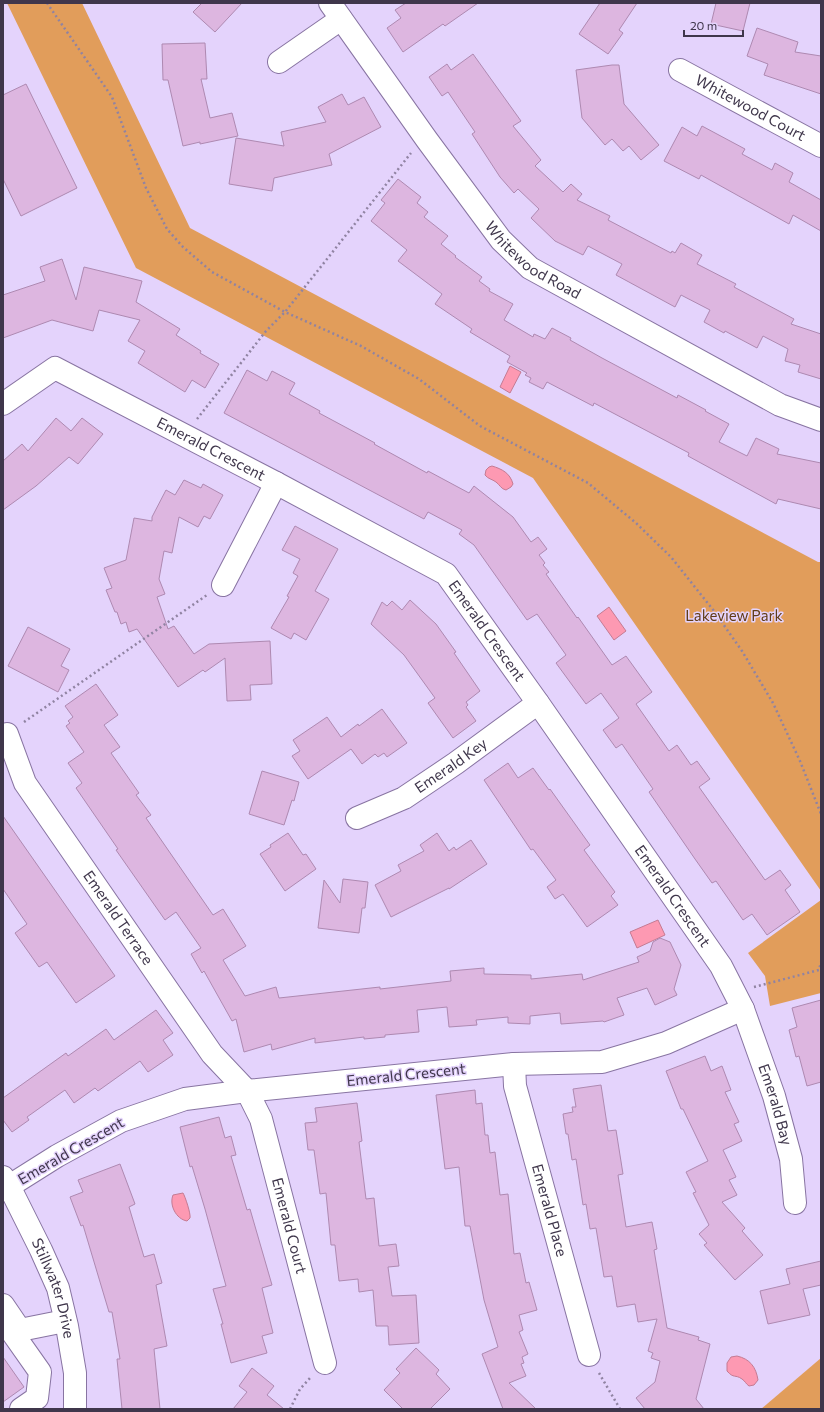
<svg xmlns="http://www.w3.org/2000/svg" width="824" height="1412" font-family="Commissioner,sans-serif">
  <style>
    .green { fill: #e19d5b }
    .water { fill: #fd99b2; stroke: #c47b93 }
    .building { fill: #ddb6e0; stroke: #ae89b1 }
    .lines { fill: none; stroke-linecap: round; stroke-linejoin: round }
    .minor-casing { stroke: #8874a2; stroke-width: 24 }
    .path { stroke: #9083a2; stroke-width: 2.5; stroke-dasharray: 2 3; stroke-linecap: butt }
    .minor { stroke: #fff; stroke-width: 22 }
    .labels { text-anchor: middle; stroke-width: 3; stroke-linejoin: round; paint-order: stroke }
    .street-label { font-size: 15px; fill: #3f364b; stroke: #e4d3fc }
    .park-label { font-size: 15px; fill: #613c16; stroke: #e4d3fc }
  </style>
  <rect width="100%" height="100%" fill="#e4d3fc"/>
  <g class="green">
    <polygon points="7,3 82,3 190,228 818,562 821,562 821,891 533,478 136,268"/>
    <polygon points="821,900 821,993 770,1006 765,976 748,953"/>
    <polygon points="821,1358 821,1409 761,1409"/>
  </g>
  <g class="water">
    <polygon points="510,366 521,372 510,393 500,387"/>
    <path d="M492 466C502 469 510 473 513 484L511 487 506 490C501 489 500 485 496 482 492 479 488 479 485 475L486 470 489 467Z"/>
    <polygon points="609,607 626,631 614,640 597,616"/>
    <polygon points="658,920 665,935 637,948 630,932"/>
    <path d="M183 1193C185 1196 191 1214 190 1218L187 1221C176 1219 169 1205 173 1195Z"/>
    <path d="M737 1356C750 1359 756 1367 758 1380L754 1385 749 1386C746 1384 745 1381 742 1379 735 1374 734 1379 727 1371V1363L731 1357Z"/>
  </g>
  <g class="building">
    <polygon points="202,3 242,3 215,32 193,12"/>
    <polygon points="406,3 478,3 445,26 443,24 403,52 387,28 401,18 395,10"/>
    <polygon points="600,3 637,3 619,30 623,33 608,54 579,34"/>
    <polygon points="716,3 750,3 743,31 711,24"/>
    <polygon points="757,28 798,42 795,52 821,56 821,94 764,75 768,64 747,56"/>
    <polygon points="205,43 207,79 201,79 210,118 232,113 238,136 200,144 200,142 183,146 168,80 163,80 162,44"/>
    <polygon points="473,54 521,121 513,126 541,160 535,166 563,192 571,184 582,194 577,200 610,216 608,220 671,253 672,251 675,253 681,243 702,255 697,264 736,284 734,287 794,319 791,324 821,334 821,379 798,372 800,365 785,361 788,349 763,336 757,348 725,331 724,333 704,322 710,310 681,295 675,307 616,275 622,264 588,246 583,255 555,241 531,218 539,209 518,189 514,193 500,177 472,134 475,132 448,92 442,96 429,77 447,64 451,70"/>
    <polygon points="612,65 619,65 624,104 659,145 641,160 629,146 623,151 612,139 605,145 582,118 576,70"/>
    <polygon points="26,84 77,188 21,216 3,179 3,95"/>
    <polygon points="342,94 348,105 364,97 381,127 329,154 332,165 274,178 272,191 229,184 236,138 284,146 281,132 326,122 318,107"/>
    <polygon points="702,126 745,149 742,154 772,170 775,163 793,173 789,182 821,200 821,231 793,215 789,224 701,175 699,179 664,161 682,127 697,136"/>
    <polygon points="398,179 421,197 417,203 428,212 424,217 448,236 441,244 456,256 455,257 482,277 479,281 490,289 489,291 513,304 504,320 533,337 534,334 545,339 552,328 571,338 570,340 602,358 677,398 678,395 706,410 705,411 729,424 719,442 747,456 756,438 779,449 777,454 821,463 821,509 778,499 776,504 688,456 689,453 594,403 593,406 547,382 543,389 529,382 531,378 525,375 527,373 507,362 510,356 470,332 472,329 435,304 442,294 398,261 407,250 371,221 385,203 381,200"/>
    <polygon points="62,259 76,300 84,267 142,281 136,302 180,329 176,335 201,351 200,353 219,364 205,388 192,380 185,392 138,363 145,351 128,341 140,320 99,310 93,331 52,320 3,338 3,295 45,281 40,267"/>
    <polygon points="247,370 267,381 272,371 295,383 289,394 320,411 319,413 375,443 374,444 427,473 428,471 469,493 474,486 513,517 531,542 538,537 547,549 539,555 545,563 543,565 549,572 546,574 577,618 578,617 612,665 626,656 652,692 636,704 669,751 677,745 691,765 697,761 710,779 699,787 765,880 780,870 791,885 785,890 800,912 767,935 752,914 743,920 716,881 712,883 695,859 649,792 653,789 622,744 616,748 603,730 619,718 601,693 586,704 556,663 566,655 537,614 527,620 474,545 459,534 462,530 428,512 424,519 224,413"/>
    <polygon points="56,418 71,431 82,418 103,434 78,464 69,457 36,486 3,510 3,461 22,444 28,451"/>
    <polygon points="184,480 201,488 203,484 223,495 210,519 204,516 198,527 179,517 172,553 164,551 159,579 165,594 157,597 168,629 174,626 194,654 209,644 270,641 272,684 250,685 251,700 227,701 225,658 205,672 203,670 178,687 137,629 129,632 126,622 121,624 117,612 115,612 106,590 112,588 104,568 126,560 134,518 152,521 152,517 166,490 175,495"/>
    <polygon points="295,526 338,549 315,591 329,599 306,640 294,633 291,639 271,628 289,597 287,596 298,576 293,573 300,559 282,550"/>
    <polygon points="410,600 436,624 456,652 454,653 480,691 466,702 468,705 466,707 476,721 453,738 428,703 435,698 404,655 371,624 382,602 387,606 392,601 402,610"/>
    <polygon points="28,627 70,649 61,666 69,670 58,692 8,666"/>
    <polygon points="96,684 118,715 104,725 120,747 111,753 139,793 136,795 151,815 146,818 213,915 223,909 246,946 223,960 245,996 276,987 279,998 380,987 380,989 451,981 450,971 484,968 484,974 531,975 531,979 582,974 583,980 639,962 637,957 650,951 653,942 660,938 670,942 681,965 674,989 677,995 655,1005 647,988 617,998 624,1015 604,1022 603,1021 561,1024 560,1013 530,1016 530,1024 508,1023 508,1017 476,1020 477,1025 449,1027 447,1007 417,1010 419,1032 385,1035 385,1037 364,1039 364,1037 315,1043 315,1038 272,1050 271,1044 244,1052 236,1019 232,1021 204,971 202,973 191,954 201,948 176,912 165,920 116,850 118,849 76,788 82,783 68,763 84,752 66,726 70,723 68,721 73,717 65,706"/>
    <polygon points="382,709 407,743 387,757 384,753 378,757 375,754 362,764 351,749 308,779 292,756 300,751 293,740 327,717 341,737 358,724 359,726"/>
    <polygon points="508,763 518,778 533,768 549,790 550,789 590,845 584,850 615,892 611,896 618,905 587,927 563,894 555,899 547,887 556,880 533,849 531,850 484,780"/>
    <polygon points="262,771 299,782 294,801 292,800 284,825 249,814"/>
    <polygon points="3,816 115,976 76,1003 47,962 39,967 15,933 27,924 3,889"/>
    <polygon points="288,833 303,855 306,854 316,869 285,891 260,854 271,847 270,845"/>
    <polygon points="437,833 449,851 454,847 456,850 471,840 487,864 449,889 449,888 391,917 375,885 401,871 398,865 424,851 420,845"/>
    <polygon points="343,879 368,882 365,908 362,908 359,933 318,928 324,880 340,903"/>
    <polygon points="821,1000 821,1082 807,1086 799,1056 796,1057 789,1030 797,1027 792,1008"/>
    <polygon points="156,1010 173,1033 163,1040 173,1055 148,1072 140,1061 98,1091 95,1088 74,1103 65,1090 27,1117 29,1120 12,1132 3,1120 3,1098 66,1053 68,1056 106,1029 114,1040"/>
    <polygon points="705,1056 711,1071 722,1066 731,1090 725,1092 739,1122 734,1124 742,1141 723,1150 736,1177 729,1180 737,1195 722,1202 745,1228 742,1231 763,1255 735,1280 704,1245 707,1243 699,1234 709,1225 693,1193 696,1192 686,1172 708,1161 683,1109 681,1109 666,1071"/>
    <polygon points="601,1085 608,1131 616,1130 623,1174 618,1175 626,1227 652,1222 657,1249 654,1250 667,1328 699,1337 698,1340 710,1344 696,1399 704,1409 645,1409 636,1398 655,1382 660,1361 651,1358 653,1353 648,1351 657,1319 638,1322 635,1304 617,1307 612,1276 604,1277 596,1228 590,1229 586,1204 583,1205 576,1159 572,1160 568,1134 566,1134 563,1114 573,1112 572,1107 576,1107 573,1089"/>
    <polygon points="475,1090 476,1104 482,1103 485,1135 488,1135 490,1153 495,1152 500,1195 508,1194 514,1254 520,1253 526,1283 529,1282 537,1310 519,1315 523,1330 519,1332 528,1354 522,1357 524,1363 521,1364 526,1376 509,1383 536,1409 503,1409 482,1354 498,1347 484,1300 470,1226 465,1226 459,1167 445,1169 436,1095"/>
    <polygon points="357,1103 362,1141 359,1142 366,1199 374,1198 379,1246 396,1244 399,1266 388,1267 392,1296 416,1295 419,1343 389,1345 388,1326 376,1326 373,1290 359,1292 358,1279 339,1281 335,1245 331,1245 326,1193 320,1194 314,1150 308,1150 305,1123 317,1122 315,1108"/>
    <polygon points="219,1117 225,1138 231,1136 236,1155 231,1156 247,1210 250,1209 272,1285 262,1288 273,1333 262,1336 267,1353 231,1363 221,1324 223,1324 213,1289 226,1286 205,1209 192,1166 190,1167 180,1127"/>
    <polygon points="120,1164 135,1204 129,1207 144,1257 154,1254 162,1283 156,1285 167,1346 154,1349 160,1409 122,1409 117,1359 120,1359 112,1312 109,1312 83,1225 81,1226 70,1197 83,1192 78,1180"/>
    <polygon points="821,1261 821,1285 803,1289 810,1315 768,1324 760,1291 790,1284 786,1269"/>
    <polygon points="416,1348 439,1370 436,1374 450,1389 430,1409 403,1409 384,1390 400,1373 396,1369"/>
    <polygon points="3,1357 24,1387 3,1402"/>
    <polygon points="252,1368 274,1386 267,1395 284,1409 233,1409 247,1392 239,1386"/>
  </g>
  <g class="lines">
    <defs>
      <g id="minor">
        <path id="s1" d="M330 3 427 140 501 240 530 268 780 405 821 420"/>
        <polyline points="279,62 341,19"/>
        <path id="s2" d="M680 70 821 146"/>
        <path id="s3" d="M3 404 55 368 276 483 446 574 538 703 721 966 743 1009 666 1043 602 1062 514 1064 247 1091 185 1099 121 1121 57 1156 3 1190"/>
        <polyline points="223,585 276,483"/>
        <path id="s4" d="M7 734 25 783 212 1054 247 1091 261 1119 325 1363"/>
        <path id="s5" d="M357 818 404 798 456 763 538 703"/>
        <path id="s6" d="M743 1009 774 1096 791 1159 795 1203"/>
        <path id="s7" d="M514 1064 515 1086 589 1355"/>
        <path id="s8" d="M3 1177 9 1186 41 1250 58 1288 67 1326 75 1373V1409"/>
        <polyline points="3,1305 20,1330 11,1328"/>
        <polyline points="9,1328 40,1372 37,1398 21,1409"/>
        <polyline points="20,1330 65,1321"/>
      </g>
    </defs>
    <use href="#minor" class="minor-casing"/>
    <g class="path">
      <polyline points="47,3 112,97 146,188 167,229 183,247 212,272 285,312 361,346 419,379 480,426 588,483 636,523 671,557 714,611 742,651 773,703 800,761 821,814"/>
      <polyline points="197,419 266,331 285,312 411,153"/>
      <polyline points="24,722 207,595"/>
      <polyline points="754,987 819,970 821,962"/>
      <polyline points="599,1373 620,1409"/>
      <polyline points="290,1409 300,1389 311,1377"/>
    </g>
    <use href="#minor" class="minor"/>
  </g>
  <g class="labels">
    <g class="street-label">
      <text dy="5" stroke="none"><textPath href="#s2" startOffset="80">Whitewood Court</textPath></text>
      <text dy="5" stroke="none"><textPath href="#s1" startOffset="330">Whitewood Road</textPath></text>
      <text dy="5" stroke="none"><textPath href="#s3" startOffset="239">Emerald Crescent</textPath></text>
      <text dy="5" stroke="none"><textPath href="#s3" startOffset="575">Emerald Crescent</textPath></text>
      <text dy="5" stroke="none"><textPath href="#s5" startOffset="108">Emerald Key</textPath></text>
      <text dy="5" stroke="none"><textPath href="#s3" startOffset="899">Emerald Crescent</textPath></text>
      <text dy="5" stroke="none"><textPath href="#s4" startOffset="216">Emerald Terrace</textPath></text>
      <text transform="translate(406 1075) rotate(-6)" y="5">Emerald Crescent</text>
      <text dy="5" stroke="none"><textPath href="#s6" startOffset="101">Emerald Bay</textPath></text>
      <text transform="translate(71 1151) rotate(-30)" y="5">Emerald Crescent</text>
      <text dy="5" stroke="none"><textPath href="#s7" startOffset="151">Emerald Place</textPath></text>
      <text dy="5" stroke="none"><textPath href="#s4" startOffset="574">Emerald Court</textPath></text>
      <text dy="5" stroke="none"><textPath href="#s8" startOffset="123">Stillwater Drive</textPath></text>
    </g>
    <g class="park-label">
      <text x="734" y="621">Lakeview Park</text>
    </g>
  </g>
  <rect width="824" height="1412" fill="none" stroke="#3f364b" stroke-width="8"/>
  <path d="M684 30v6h59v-6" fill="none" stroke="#3f364b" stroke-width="2"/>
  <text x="690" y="30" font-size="12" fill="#3f364b" stroke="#e4d3fc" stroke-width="3" paint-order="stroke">20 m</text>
</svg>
